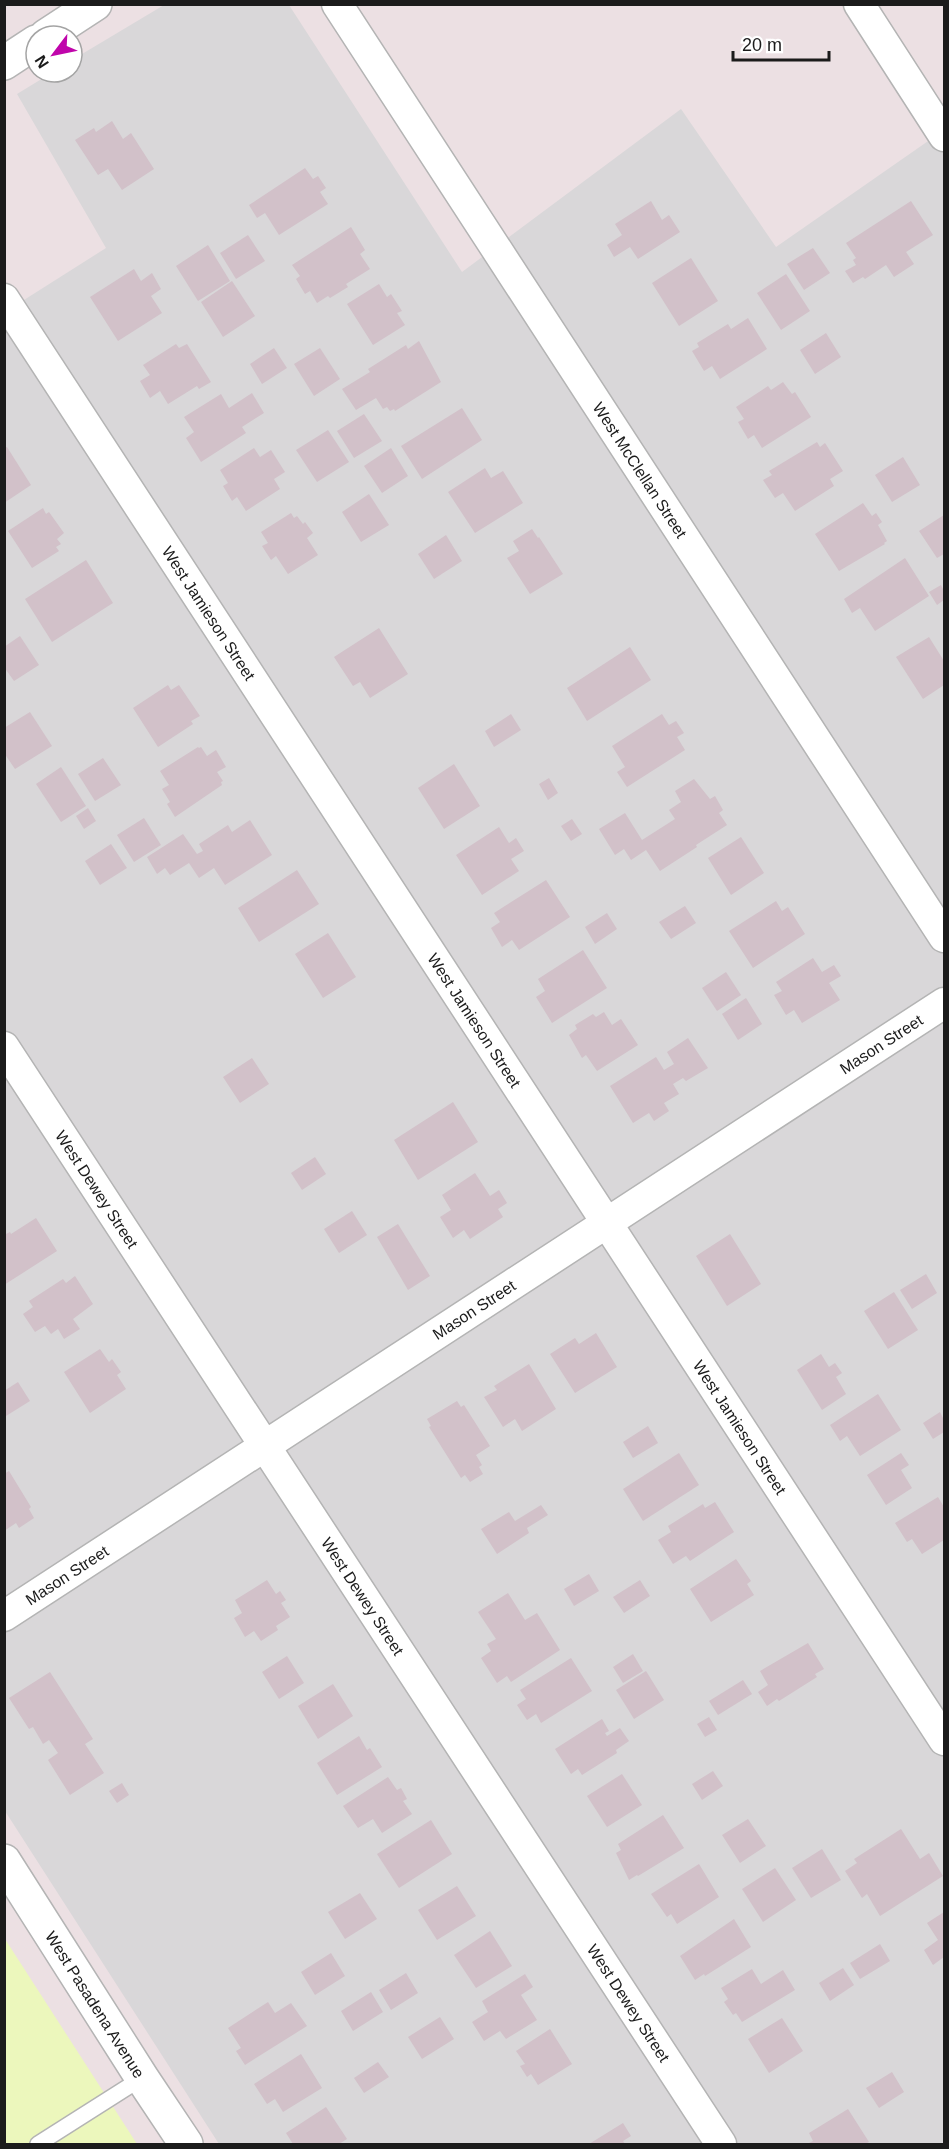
<svg xmlns="http://www.w3.org/2000/svg" width="949" height="2149" font-family="Arial,sans-serif">
  <style>
    .residential { fill: #d9d7d9 }
    .park { fill: #ecf7bc }
    .building { fill: #d2c1c9 }
    .lines { fill: none; stroke-linecap: round; stroke-linejoin: round }
    .service-casing { stroke: #b4b4b4; stroke-width: 18 }
    .minor-casing { stroke: #b4b4b4; stroke-width: 33 }
    .tertiary-casing { stroke: #b4b4b4; stroke-width: 36 }
    .service { stroke: #fff; stroke-width: 15 }
    .minor { stroke: #fff; stroke-width: 30 }
    .tertiary { stroke: #fff; stroke-width: 33 }
    .labels { text-anchor: middle; stroke-width: 4.5; stroke-linejoin: round; paint-order: stroke }
    .street-label { font-size: 16px; fill: #1b1b1b; stroke: #fff }
  </style>
  <rect width="100%" height="100%" fill="#ece0e3"/>
  <polygon class="residential" points="164,5 289,5 462,272 681,109 776,247 944,130 944,2144 219,2144 5,1811 5,312 106,248 17,94 53,72 72,72 72,60"/>
  <polygon class="park" points="5,1939 137,2144 5,2144"/>
  <g class="building">
    <polygon points="112,121 123,139 131,133 154,169 122,190 108,169 98,175 75,140 94,128 96,132"/>
    <polygon points="305,168 313,179 318,176 326,188 320,192 328,204 279,235 265,213 257,218 249,205"/>
    <polygon points="651,201 662,220 669,215 680,232 638,259 630,247 614,257 607,245 622,235 615,224"/>
    <polygon points="911,201 933,235 906,252 914,264 894,277 886,265 865,279 863,277 853,283 845,271 856,265 853,260 856,258 846,243"/>
    <polygon points="351,227 365,250 360,254 370,269 346,284 348,287 330,298 328,296 317,303 310,291 305,294 296,279 300,276 292,265"/>
    <polygon points="248,235 265,261 236,279 220,253"/>
    <polygon points="208,245 230,281 198,301 176,266"/>
    <polygon points="813,248 830,273 804,290 787,264"/>
    <polygon points="691,258 718,301 679,326 652,283"/>
    <polygon points="134,269 141,281 152,273 161,289 151,296 162,313 118,341 90,297"/>
    <polygon points="786,274 810,311 781,330 757,293"/>
    <polygon points="232,281 255,316 223,337 201,302"/>
    <polygon points="379,284 387,297 391,294 402,311 397,313 405,325 373,345 347,304"/>
    <polygon points="748,318 767,349 720,379 712,366 704,371 692,351 699,347 697,343 728,324 731,329"/>
    <polygon points="826,333 841,357 815,374 800,350"/>
    <polygon points="419,341 441,382 395,411 394,409 390,411 387,407 383,409 376,398 356,410 342,389 370,372 368,369 406,345 408,349"/>
    <polygon points="176,344 179,348 187,344 211,382 199,389 197,386 168,404 160,391 150,398 140,381 150,375 143,365"/>
    <polygon points="274,348 287,368 262,384 250,364"/>
    <polygon points="320,348 340,379 314,396 294,364"/>
    <polygon points="783,382 792,394 795,392 811,417 762,448 754,435 748,439 738,422 744,419 736,407 768,386 771,390"/>
    <polygon points="252,393 264,413 242,427 246,433 201,462 186,438 194,432 184,417 221,394 229,408"/>
    <polygon points="462,408 482,440 422,479 401,446"/>
    <polygon points="364,414 382,441 354,458 337,431"/>
    <polygon points="328,430 349,462 317,482 296,450"/>
    <polygon points="817,442 820,447 825,443 843,471 830,479 834,486 795,511 783,493 775,498 763,480 772,475 769,471"/>
    <polygon points="7,447 31,485 4,503 4,448"/>
    <polygon points="254,448 260,457 271,450 285,472 274,479 280,489 246,511 237,497 232,501 223,486 228,483 220,470"/>
    <polygon points="391,448 408,476 382,493 364,466"/>
    <polygon points="903,457 920,485 892,502 875,475"/>
    <polygon points="485,468 491,478 503,471 523,503 475,533 448,492"/>
    <polygon points="369,494 389,525 361,542 342,512"/>
    <polygon points="863,503 872,516 876,513 882,522 878,525 887,541 884,543 885,544 839,571 815,534"/>
    <polygon points="43,508 46,514 49,512 64,533 57,539 61,544 56,547 59,551 32,568 8,531"/>
    <polygon points="291,513 294,518 297,516 303,524 305,522 313,533 307,538 318,555 288,574 276,556 271,560 262,546 268,543 261,532"/>
    <polygon points="944,515 944,554 937,558 919,531"/>
    <polygon points="532,529 538,538 539,537 563,574 530,594 507,558 519,551 513,541"/>
    <polygon points="446,535 462,561 434,579 418,554"/>
    <polygon points="905,558 929,596 875,631 860,608 852,613 844,599"/>
    <polygon points="86,560 113,603 52,642 25,599"/>
    <polygon points="941,585 944,591 944,600 937,605 929,592"/>
    <polygon points="379,628 408,674 370,698 360,682 353,686 334,657"/>
    <polygon points="20,636 39,665 14,681 4,667 4,647"/>
    <polygon points="929,637 944,661 944,685 923,699 896,657"/>
    <polygon points="630,647 651,680 587,721 567,688"/>
    <polygon points="168,685 171,690 179,685 200,716 191,721 193,724 158,747 133,708"/>
    <polygon points="30,712 52,746 15,769 4,753 4,728"/>
    <polygon points="511,714 521,730 494,747 485,731"/>
    <polygon points="662,714 669,725 676,721 684,733 677,737 685,750 627,787 617,772 625,767 612,746"/>
    <polygon points="198,747 199,748 201,747 207,756 216,750 226,767 217,772 223,781 221,782 222,785 175,817 167,804 170,802 162,789 169,785 160,771"/>
    <polygon points="103,758 121,785 95,801 78,774"/>
    <polygon points="454,764 480,806 444,829 418,788"/>
    <polygon points="61,767 86,806 61,822 36,784"/>
    <polygon points="549,778 558,793 548,800 539,784"/>
    <polygon points="694,779 710,799 715,796 723,810 719,813 727,825 696,845 697,847 660,871 646,850 631,860 624,849 615,855 599,829 625,813 642,840 675,819 669,810 681,802 675,791"/>
    <polygon points="88,808 96,821 84,829 76,816"/>
    <polygon points="144,818 161,845 134,862 117,835"/>
    <polygon points="572,819 582,834 571,841 561,826"/>
    <polygon points="250,820 272,855 225,885 214,868 199,878 189,863 170,875 165,868 157,874 147,857 183,834 197,854 203,851 199,844 228,825 232,832"/>
    <polygon points="499,827 509,843 516,838 524,851 511,859 519,871 482,895 456,855"/>
    <polygon points="741,837 764,873 731,895 708,858"/>
    <polygon points="111,844 127,868 100,885 85,861"/>
    <polygon points="297,870 319,904 259,942 238,908"/>
    <polygon points="546,880 570,917 519,950 512,940 502,947 491,928 500,922 494,913"/>
    <polygon points="776,901 782,911 788,907 805,934 753,968 729,931"/>
    <polygon points="685,906 696,923 671,939 659,922"/>
    <polygon points="607,913 617,929 595,944 585,927"/>
    <polygon points="328,933 356,977 323,998 295,954"/>
    <polygon points="583,950 607,988 552,1023 536,997 545,991 538,979"/>
    <polygon points="813,958 822,972 834,965 841,976 829,983 840,1000 802,1023 794,1010 786,1015 774,995 782,991 776,982"/>
    <polygon points="726,972 741,995 717,1011 702,988"/>
    <polygon points="746,998 762,1024 738,1040 722,1014"/>
    <polygon points="604,1012 612,1025 621,1019 638,1045 597,1071 586,1055 582,1058 569,1035 577,1029 575,1025 593,1014 596,1017"/>
    <polygon points="688,1038 708,1068 686,1081 683,1078 673,1084 679,1094 664,1103 669,1111 654,1121 649,1113 633,1123 610,1086 656,1057 664,1070 674,1064 667,1052"/>
    <polygon points="252,1058 269,1084 240,1103 223,1077"/>
    <polygon points="453,1102 478,1142 418,1180 394,1140"/>
    <polygon points="315,1157 326,1174 302,1190 291,1173"/>
    <polygon points="475,1173 490,1196 499,1190 507,1203 498,1209 503,1217 470,1239 464,1230 453,1238 440,1217 451,1210 442,1195"/>
    <polygon points="352,1211 367,1235 339,1253 324,1229"/>
    <polygon points="36,1218 57,1251 4,1285 4,1235 10,1232 11,1234"/>
    <polygon points="398,1224 430,1276 408,1290 377,1237"/>
    <polygon points="730,1234 761,1284 727,1306 696,1256"/>
    <polygon points="926,1274 937,1293 912,1309 900,1290"/>
    <polygon points="75,1276 93,1304 73,1319 80,1329 64,1339 58,1329 51,1334 45,1326 35,1332 23,1314 33,1307 29,1301 63,1279 66,1283"/>
    <polygon points="894,1292 918,1330 888,1349 864,1311"/>
    <polygon points="596,1333 617,1367 575,1393 550,1354 575,1338 579,1344"/>
    <polygon points="100,1349 109,1362 112,1359 121,1372 117,1375 126,1389 90,1413 64,1372"/>
    <polygon points="821,1354 829,1367 835,1363 842,1373 836,1377 846,1394 822,1410 797,1370"/>
    <polygon points="529,1364 556,1409 522,1431 515,1419 503,1427 484,1397 497,1390 494,1386"/>
    <polygon points="18,1382 30,1401 6,1416 4,1391"/>
    <polygon points="878,1394 901,1430 860,1456 847,1436 840,1441 830,1425"/>
    <polygon points="457,1401 461,1407 464,1405 490,1446 476,1455 482,1465 479,1467 483,1474 470,1482 465,1475 461,1478 429,1427 431,1426 427,1419"/>
    <polygon points="940,1412 944,1420 944,1432 933,1439 923,1423"/>
    <polygon points="648,1426 658,1443 633,1458 623,1442"/>
    <polygon points="679,1453 699,1485 643,1521 623,1489"/>
    <polygon points="901,1453 909,1465 901,1470 912,1488 886,1505 867,1475"/>
    <polygon points="9,1471 31,1507 29,1509 34,1518 19,1528 16,1523 4,1531 4,1474"/>
    <polygon points="938,1497 944,1507 944,1540 922,1554 912,1539 907,1542 895,1523"/>
    <polygon points="715,1502 734,1532 690,1561 686,1556 673,1564 658,1540 671,1532 668,1526 703,1504 705,1508"/>
    <polygon points="541,1505 548,1515 527,1528 529,1533 497,1554 481,1529 509,1512 515,1521"/>
    <polygon points="736,1559 751,1581 747,1584 754,1595 711,1622 690,1589"/>
    <polygon points="589,1574 599,1591 574,1606 564,1589"/>
    <polygon points="267,1580 276,1594 280,1591 286,1600 281,1603 290,1617 276,1626 278,1630 261,1641 254,1631 245,1637 234,1618 242,1613 235,1600"/>
    <polygon points="640,1580 650,1596 624,1613 613,1597"/>
    <polygon points="508,1593 525,1620 537,1613 560,1650 511,1682 507,1676 497,1683 481,1658 491,1651 487,1644 496,1639 478,1612"/>
    <polygon points="808,1643 824,1669 815,1674 817,1677 779,1701 777,1699 767,1706 758,1692 768,1685 760,1671"/>
    <polygon points="633,1654 643,1671 623,1683 613,1667"/>
    <polygon points="287,1656 304,1683 279,1699 262,1672"/>
    <polygon points="571,1658 592,1691 541,1723 536,1714 527,1720 517,1705 526,1699 520,1690"/>
    <polygon points="646,1671 664,1700 634,1719 616,1690"/>
    <polygon points="50,1672 93,1739 85,1744 104,1773 70,1795 48,1760 58,1753 49,1740 43,1744 33,1727 29,1729 9,1698"/>
    <polygon points="743,1680 752,1694 718,1715 709,1701"/>
    <polygon points="333,1684 353,1716 318,1739 298,1706"/>
    <polygon points="709,1717 717,1730 705,1737 697,1724"/>
    <polygon points="602,1719 609,1731 605,1733 607,1736 620,1728 629,1741 616,1750 617,1753 582,1775 578,1769 571,1774 555,1749"/>
    <polygon points="359,1736 367,1750 370,1748 382,1767 337,1795 317,1763"/>
    <polygon points="713,1771 723,1786 702,1800 692,1784"/>
    <polygon points="622,1774 642,1805 607,1827 587,1796"/>
    <polygon points="388,1777 397,1790 401,1788 407,1799 403,1801 412,1814 382,1833 373,1819 358,1828 343,1806"/>
    <polygon points="122,1783 129,1795 117,1803 109,1791"/>
    <polygon points="663,1815 684,1848 638,1876 637,1875 629,1880 616,1853 621,1850 618,1844"/>
    <polygon points="748,1819 766,1846 740,1863 722,1835"/>
    <polygon points="431,1820 452,1854 399,1888 377,1854"/>
    <polygon points="901,1829 920,1859 929,1853 943,1876 880,1916 867,1894 862,1898 845,1871 857,1863 854,1859"/>
    <polygon points="822,1849 841,1880 811,1898 792,1868"/>
    <polygon points="699,1864 719,1897 677,1924 671,1914 667,1917 651,1894"/>
    <polygon points="775,1868 796,1900 763,1922 742,1889"/>
    <polygon points="457,1886 476,1916 437,1940 418,1910"/>
    <polygon points="360,1893 377,1919 345,1939 328,1912"/>
    <polygon points="944,1912 944,1957 933,1965 924,1950 938,1940 927,1923"/>
    <polygon points="734,1919 751,1947 705,1976 704,1974 695,1980 680,1956"/>
    <polygon points="490,1931 512,1966 476,1988 454,1955"/>
    <polygon points="880,1944 890,1961 860,1979 850,1963"/>
    <polygon points="331,1953 345,1976 315,1995 301,1972"/>
    <polygon points="843,1968 854,1985 830,2001 819,1983"/>
    <polygon points="752,1969 761,1984 783,1970 795,1990 742,2022 736,2013 733,2015 724,2002 728,1999 721,1988"/>
    <polygon points="406,1973 418,1993 391,2010 379,1990"/>
    <polygon points="525,1974 533,1987 521,1995 537,2020 506,2039 500,2031 484,2041 472,2022 488,2012 482,2001"/>
    <polygon points="371,1992 383,2012 353,2031 341,2011"/>
    <polygon points="268,2002 275,2013 291,2003 307,2026 245,2065 236,2051 241,2048 228,2028"/>
    <polygon points="440,2017 454,2039 422,2059 408,2037"/>
    <polygon points="782,2018 803,2051 769,2073 748,2039"/>
    <polygon points="550,2029 572,2064 538,2085 531,2074 527,2077 520,2066 525,2064 516,2051"/>
    <polygon points="301,2054 322,2088 283,2112 275,2099 267,2104 254,2084"/>
    <polygon points="378,2062 389,2077 364,2093 354,2078"/>
    <polygon points="892,2072 904,2092 879,2108 866,2088"/>
    <polygon points="326,2107 347,2139 339,2144 293,2144 286,2133"/>
    <polygon points="848,2109 869,2142 865,2144 807,2144 813,2141 809,2133"/>
    <polygon points="623,2123 631,2136 623,2141 625,2144 589,2144"/>
  </g>
  <g class="lines">
    <defs>
      <polyline id="service" points="38,2144 142,2078"/>
      <g id="minor">
        <path id="s1" d="M337 4 944 937"/>
        <polyline points="859,4 944,136"/>
        <path id="s2" d="M4 299 944 1740"/>
        <path id="s3" d="M4 1047 721 2144"/>
        <path id="s4" d="M4 1616 944 1003"/>
      </g>
      <g id="tertiary">
        <polyline points="46,36 95,4"/>
        <polyline points="4,63 36,42"/>
        <path id="s5" d="M4 1861 142 2078 186 2144"/>
      </g>
    </defs>
    <use href="#service" class="service-casing"/>
    <use href="#minor" class="minor-casing"/>
    <use href="#tertiary" class="tertiary-casing"/>
    <use href="#service" class="service"/>
    <use href="#minor" class="minor"/>
    <use href="#tertiary" class="tertiary"/>
  </g>
  <g class="labels">
    <g class="street-label">
      <text dy="6" stroke="none"><textPath href="#s1" startOffset="556">West McClellan Street</textPath></text>
      <text dy="6" stroke="none"><textPath href="#s2" startOffset="375">West Jamieson Street</textPath></text>
      <text dy="6" stroke="none"><textPath href="#s2" startOffset="861">West Jamieson Street</textPath></text>
      <text dy="6" stroke="none"><textPath href="#s4" startOffset="1047">Mason Street</textPath></text>
      <text dy="6" stroke="none"><textPath href="#s3" startOffset="170">West Dewey Street</textPath></text>
      <text dy="6" stroke="none"><textPath href="#s4" startOffset="561">Mason Street</textPath></text>
      <text dy="6" stroke="none"><textPath href="#s2" startOffset="1347">West Jamieson Street</textPath></text>
      <text dy="6" stroke="none"><textPath href="#s4" startOffset="75">Mason Street</textPath></text>
      <text dy="6" stroke="none"><textPath href="#s3" startOffset="656">West Dewey Street</textPath></text>
      <text dy="6" stroke="none"><textPath href="#s5" startOffset="170">West Pasadena Avenue</textPath></text>
      <text dy="6" stroke="none"><textPath href="#s3" startOffset="1142">West Dewey Street</textPath></text>
    </g>
  </g>
  <rect width="949" height="2149" fill="none" stroke="#1b1b1b" stroke-width="12"/>
  <g transform="translate(54 54) rotate(238)"><circle r="28" fill="#ffffff" stroke="#a4a4a4" stroke-width="1.5"/>
  <path d="M0-4.5L10 22L0 15L-10 22Z" fill="#c005ab"/>
  <text y="-9" font-size="16" font-weight="bold" text-anchor="middle" fill="#1b1b1b">N</text>
  </g>
  <path d="M733 51v9h96v-9" fill="none" stroke="#1b1b1b" stroke-width="3"/>
  <text x="742" y="51" font-size="18" fill="#1b1b1b" stroke="#ffffff" stroke-width="4.5" paint-order="stroke">20 m</text>
</svg>
